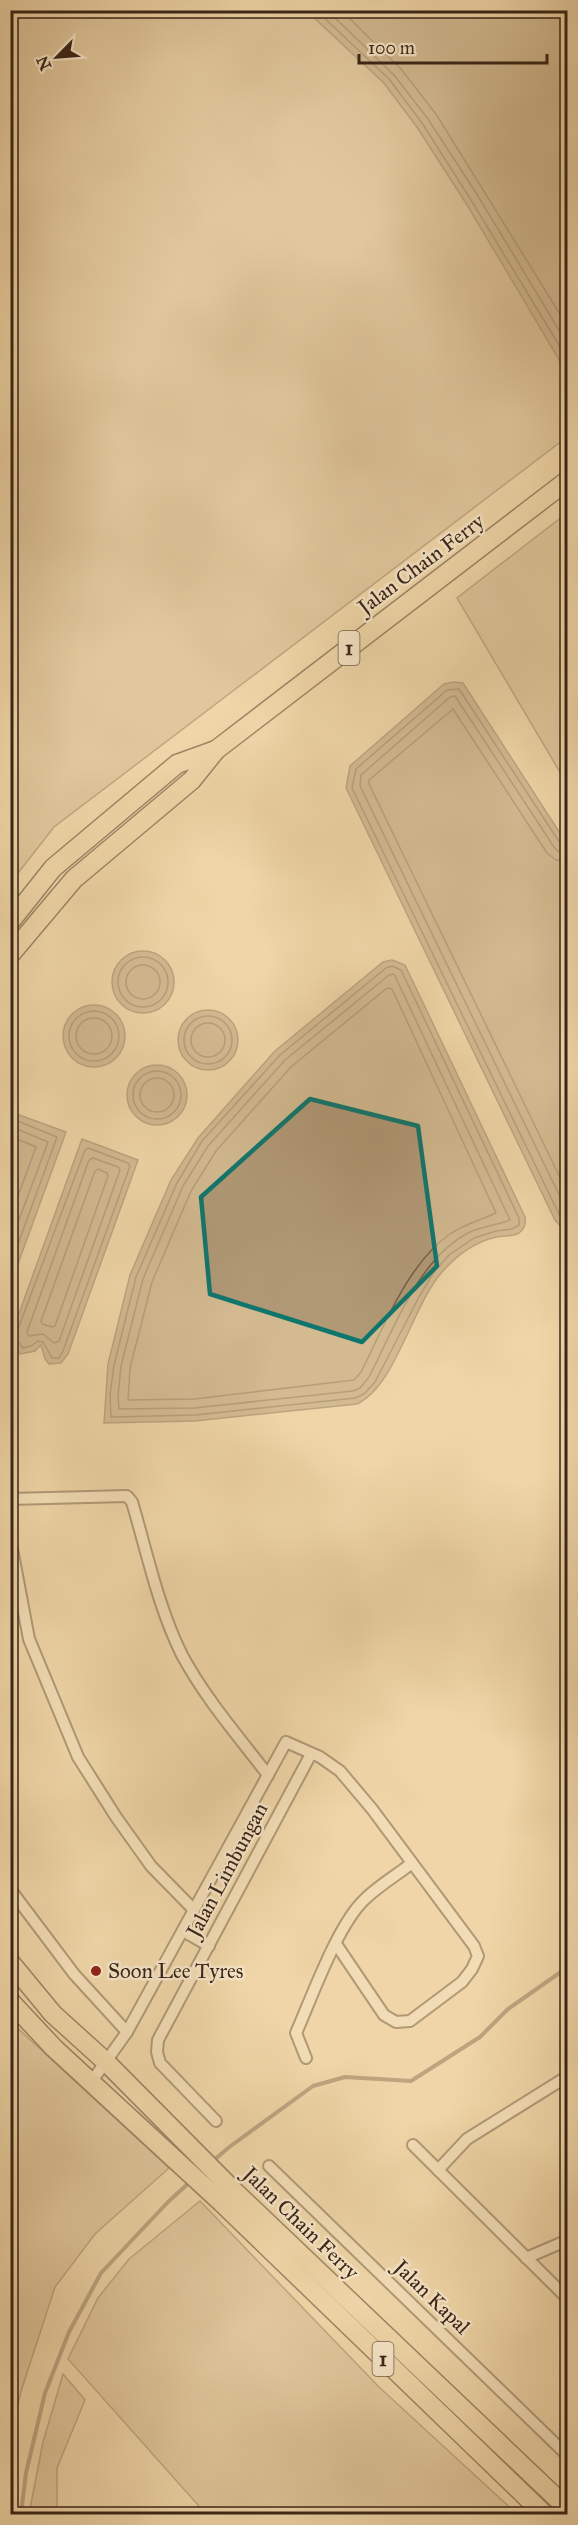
<svg xmlns="http://www.w3.org/2000/svg" width="578" height="2525" font-family="'IM FELL Great Primer',serif">
  <style>
    .green { fill: #d0b78f; stroke: #846e53; stroke-width: 1.5 }
    .water { fill: #b19976; stroke: #816a50; stroke-width: 1.5 }
    .lines { fill: none; stroke-linecap: round; stroke-linejoin: round }
    .shore { stroke: #755e46; stroke-width: 1.5 }
    .stream { stroke: #816a50; stroke-width: 4 }
    .minor-casing { stroke: #66503b; stroke-width: 14 }
    .trunk-casing { stroke: #392417; stroke-width: 21 }
    .minor { stroke: #f5e4c6; stroke-width: 10 }
    .trunk { stroke: #efd5a7; stroke-width: 18 }
    .marked { fill: none; stroke: #0f766e; stroke-width: 4.5; stroke-linejoin: round }
    .poi-dot { fill: #8f2418; stroke: #f5e4c6; stroke-width: 2 }
    .labels { text-anchor: middle; stroke-width: 5; stroke-linejoin: round; paint-order: stroke }
    .shield { fill: #f5e4c6; stroke: #715e4c; stroke-width: 1.5 }
    .shield-label { font-size: 20px; font-weight: bold; fill: #392417 }
    .street-label { font-size: 21px; fill: #392417; stroke: #f5e4c6 }
    .poi-label { font-size: 21px; fill: #392417; stroke: #f5e4c6; text-anchor: start }
  </style>
  <rect width="100%" height="100%" fill="#efd5a7"/>
  <filter id="stains"><feTurbulence type="fractalNoise" baseFrequency=".00333" numOctaves="4"/><feColorMatrix values="0 0 0 0 .2 0 0 0 0 .09 0 0 0 0 .02 0 0 0 .5 -.17"/></filter>
  <radialGradient id="worn" r=".72"><stop offset=".6" stop-color="#630" stop-opacity="0"/><stop offset="1" stop-color="#630" stop-opacity=".3"/></radialGradient>
  <g class="green">
    <polygon points="11,11 307,11 384,83 417,127 466,203 566,368 568,373 567,437 54,827 11,882"/>
    <polygon points="567,513 567,784 457,598"/>
    <polygon points="11,2022 169,2168 95,2234 55,2287 22,2388 11,2431"/>
    <polygon points="200,2201 379,2387 517,2514 206,2514 68,2359 98,2298 129,2259"/>
    <polygon points="63,2374 85,2400 57,2468 57,2514 29,2514 43,2442"/>
  </g>
  <g class="water">
    <polygon points="559,10 568,18 567,373 466,203 417,127 384,83 307,11"/>
    <polygon points="454,682 463,683 567,844 567,1233 555,1220 346,788 350,766 444,684"/>
    <circle cx="143" cy="982" r="31"/>
    <path d="M392 960 405 965 525 1217C526 1224 525 1229 519 1233 512 1237 504 1235 496 1237 475 1242 458 1254 443 1271 412 1305 396 1386 357 1404L195 1421 104 1423 108 1364 130 1275 171 1180 198 1138 275 1051 383 962Z"/>
    <circle cx="94" cy="1036" r="31"/>
    <circle cx="208" cy="1040" r="30"/>
    <circle cx="157" cy="1095" r="30"/>
    <polygon points="11,1112 66,1132 11,1283 10,1114"/>
    <polygon points="82,1139 138,1160 68,1354 61,1363 49,1364 45,1359 41,1345 35,1351 20,1354 14,1348 12,1333"/>
  </g>
  <g class="lines">
    <g class="shore">
      <polyline points="316,10 389,79 422,123 471,200 568,360"/>
      <polyline points="327,10 394,75 428,119 478,196 568,345"/>
      <polyline points="341,10 401,69 436,114 568,327"/>
      <polyline points="568,846 560,843 459,689 447,690 356,769 352,788 560,1216 568,1225"/>
      <polyline points="568,853 559,852 554,847 455,696 450,697 361,775 360,786 568,1213"/>
      <polyline points="568,862 556,860 547,853 453,709 369,780 369,784 568,1194"/>
      <circle cx="143" cy="982" r="25"/>
      <circle cx="143" cy="982" r="17"/>
      <polygon points="392,966 401,970 519,1218 519,1225 512,1229 496,1231 474,1238 449,1255 434,1272 419,1297 375,1382 364,1394 355,1398 195,1415 111,1417 110,1395 114,1365 136,1277 177,1183 202,1141 280,1055 386,968"/>
      <path d="M394 974 510 1220C498 1225 483 1226 470 1232 419 1257 394 1329 369 1377L360 1388 353 1391 194 1408 119 1409 118 1396 121 1366 143 1279 183 1186 208 1146 285 1060 389 975Z"/>
      <path d="M387 988 392 989 496 1213C481 1220 465 1224 450 1234 408 1263 384 1327 361 1372L354 1380 194 1399 128 1400 130 1368 152 1282 191 1191 216 1151 291 1067Z"/>
      <circle cx="94" cy="1036" r="25"/>
      <circle cx="208" cy="1040" r="24"/>
      <circle cx="94" cy="1036" r="18"/>
      <circle cx="208" cy="1040" r="17"/>
      <circle cx="157" cy="1095" r="24"/>
      <circle cx="157" cy="1095" r="17"/>
      <polyline points="10,1118 57,1137 10,1266"/>
      <polyline points="10,1126 48,1142 10,1244"/>
      <polyline points="10,1136 36,1147 10,1218"/>
      <polygon points="88,1148 128,1163 130,1166 63,1351 59,1358 52,1358 43,1342 38,1341 31,1346 23,1348 15,1337 85,1150"/>
      <polygon points="93,1158 118,1167 120,1170 59,1341 54,1343 43,1334 29,1336 27,1332 89,1160"/>
      <polygon points="98,1169 107,1173 108,1176 55,1326 52,1327 42,1324 41,1321 95,1171"/>
    </g>
    <g class="stream">
      <polyline points="213,2161 228,2148 313,2086 345,2077 411,2081 480,2037 508,2009 568,1967"/>
      <polyline points="21,2514 26,2473 45,2393 69,2332 101,2273 168,2202 192,2180"/>
    </g>
    <defs>
      <g id="minor">
        <path d="M10 1499 127 1496 132 1502C147 1552 158 1607 182 1655 205 1698 238 1736 268 1775"/>
        <polyline points="10,1538 29,1639 78,1757 116,1817 151,1866 194,1910"/>
        <polyline points="10,1889 74,1974 127,2032"/>
        <polyline points="183,1931 209,1946"/>
        <path d="M306 2058 296 2033C312 1997 337 1926 364 1900 378 1886 397 1875 412 1863"/>
        <polyline points="92,2081 127,2032 286,1742 320,1757 340,1771 372,1809 474,1946 478,1956 472,1969 462,1982 410,2021 396,2022 384,2015 336,1944"/>
        <polyline points="216,2121 160,2063 157,2052 158,2040 311,1754"/>
        <polyline points="413,2145 568,2299"/>
        <polyline points="269,2166 568,2456"/>
        <polyline points="438,2170 467,2139 568,2076"/>
        <polyline points="526,2258 568,2240"/>
      </g>
      <g id="trunk">
        <polyline points="10,922 53,868 177,764 216,750"/>
        <polyline points="10,955 74,879 192,780 216,750 568,480"/>
        <polyline points="10,1962 53,2014 106,2062 234,2191 568,2509"/>
        <polyline points="10,2001 54,2048 222,2203 544,2514"/>
      </g>
    </defs>
    <use href="#minor" class="minor-casing"/>
    <use href="#trunk" class="trunk-casing"/>
    <use href="#minor" class="minor"/>
    <use href="#trunk" class="trunk"/>
  </g>
  <path d="M0 0H578V2525H0ZM310 1099 418 1126 437 1266 362 1342 210 1294 201 1197Z" fill="#efd5a7" fill-opacity=".55" fill-rule="evenodd"/>
  <path class="marked" d="M310 1099 418 1126 437 1266 362 1342 210 1294 201 1197Z"/>
  <circle class="poi-dot" cx="96" cy="1971" r="6"/>
  <g class="labels">
    <g class="shield">
      <rect x="338.5" y="631" width="21" height="34" rx="4.5"/>
      <rect x="372.5" y="2342" width="21" height="34" rx="4.5"/>
    </g>
    <g class="shield-label">
      <text x="349" y="655">1</text>
      <text x="383" y="2366">1</text>
    </g>
    <g class="street-label">
      <text transform="translate(421 564) rotate(-37)" y="7">Jalan Chain Ferry</text>
      <text transform="translate(227 1870) rotate(-62)" y="7">Jalan Limbungan</text>
      <text transform="translate(301 2223) rotate(44)" y="7">Jalan Chain Ferry</text>
      <text transform="translate(432 2297) rotate(44)" y="7">Jalan Kapal</text>
    </g>
    <g class="poi-label">
      <text x="108" y="1978">Soon Lee Tyres</text>
    </g>
  </g>
  <rect width="578" height="2525" fill="none" stroke="#efd5a7" stroke-width="36"/>
  <rect x="12" y="12" width="554" height="2501" fill="none" stroke="#392417" stroke-width="3"/>
  <rect x="18" y="18" width="542" height="2489" fill="none" stroke="#392417" stroke-width="1.5"/>
  <g transform="translate(57 57) rotate(245)" stroke="#f5e4c6" stroke-width="4.5" paint-order="stroke">
  <path d="M0-4.5L10 22L0 15L-10 22Z" fill="#392417"/>
  <text y="-9" font-size="16" font-weight="bold" text-anchor="middle" fill="#392417">N</text>
  </g>
  <path d="M359 54v9h188v-9" fill="none" stroke="#392417" stroke-width="3"/>
  <text x="368" y="54" font-size="18" fill="#392417" stroke="#f5e4c6" stroke-width="4.5" paint-order="stroke">100 m</text>
  <rect width="100%" height="100%" filter="url(#stains)"/>
  <rect width="100%" height="100%" fill="url(#worn)"/>
</svg>
